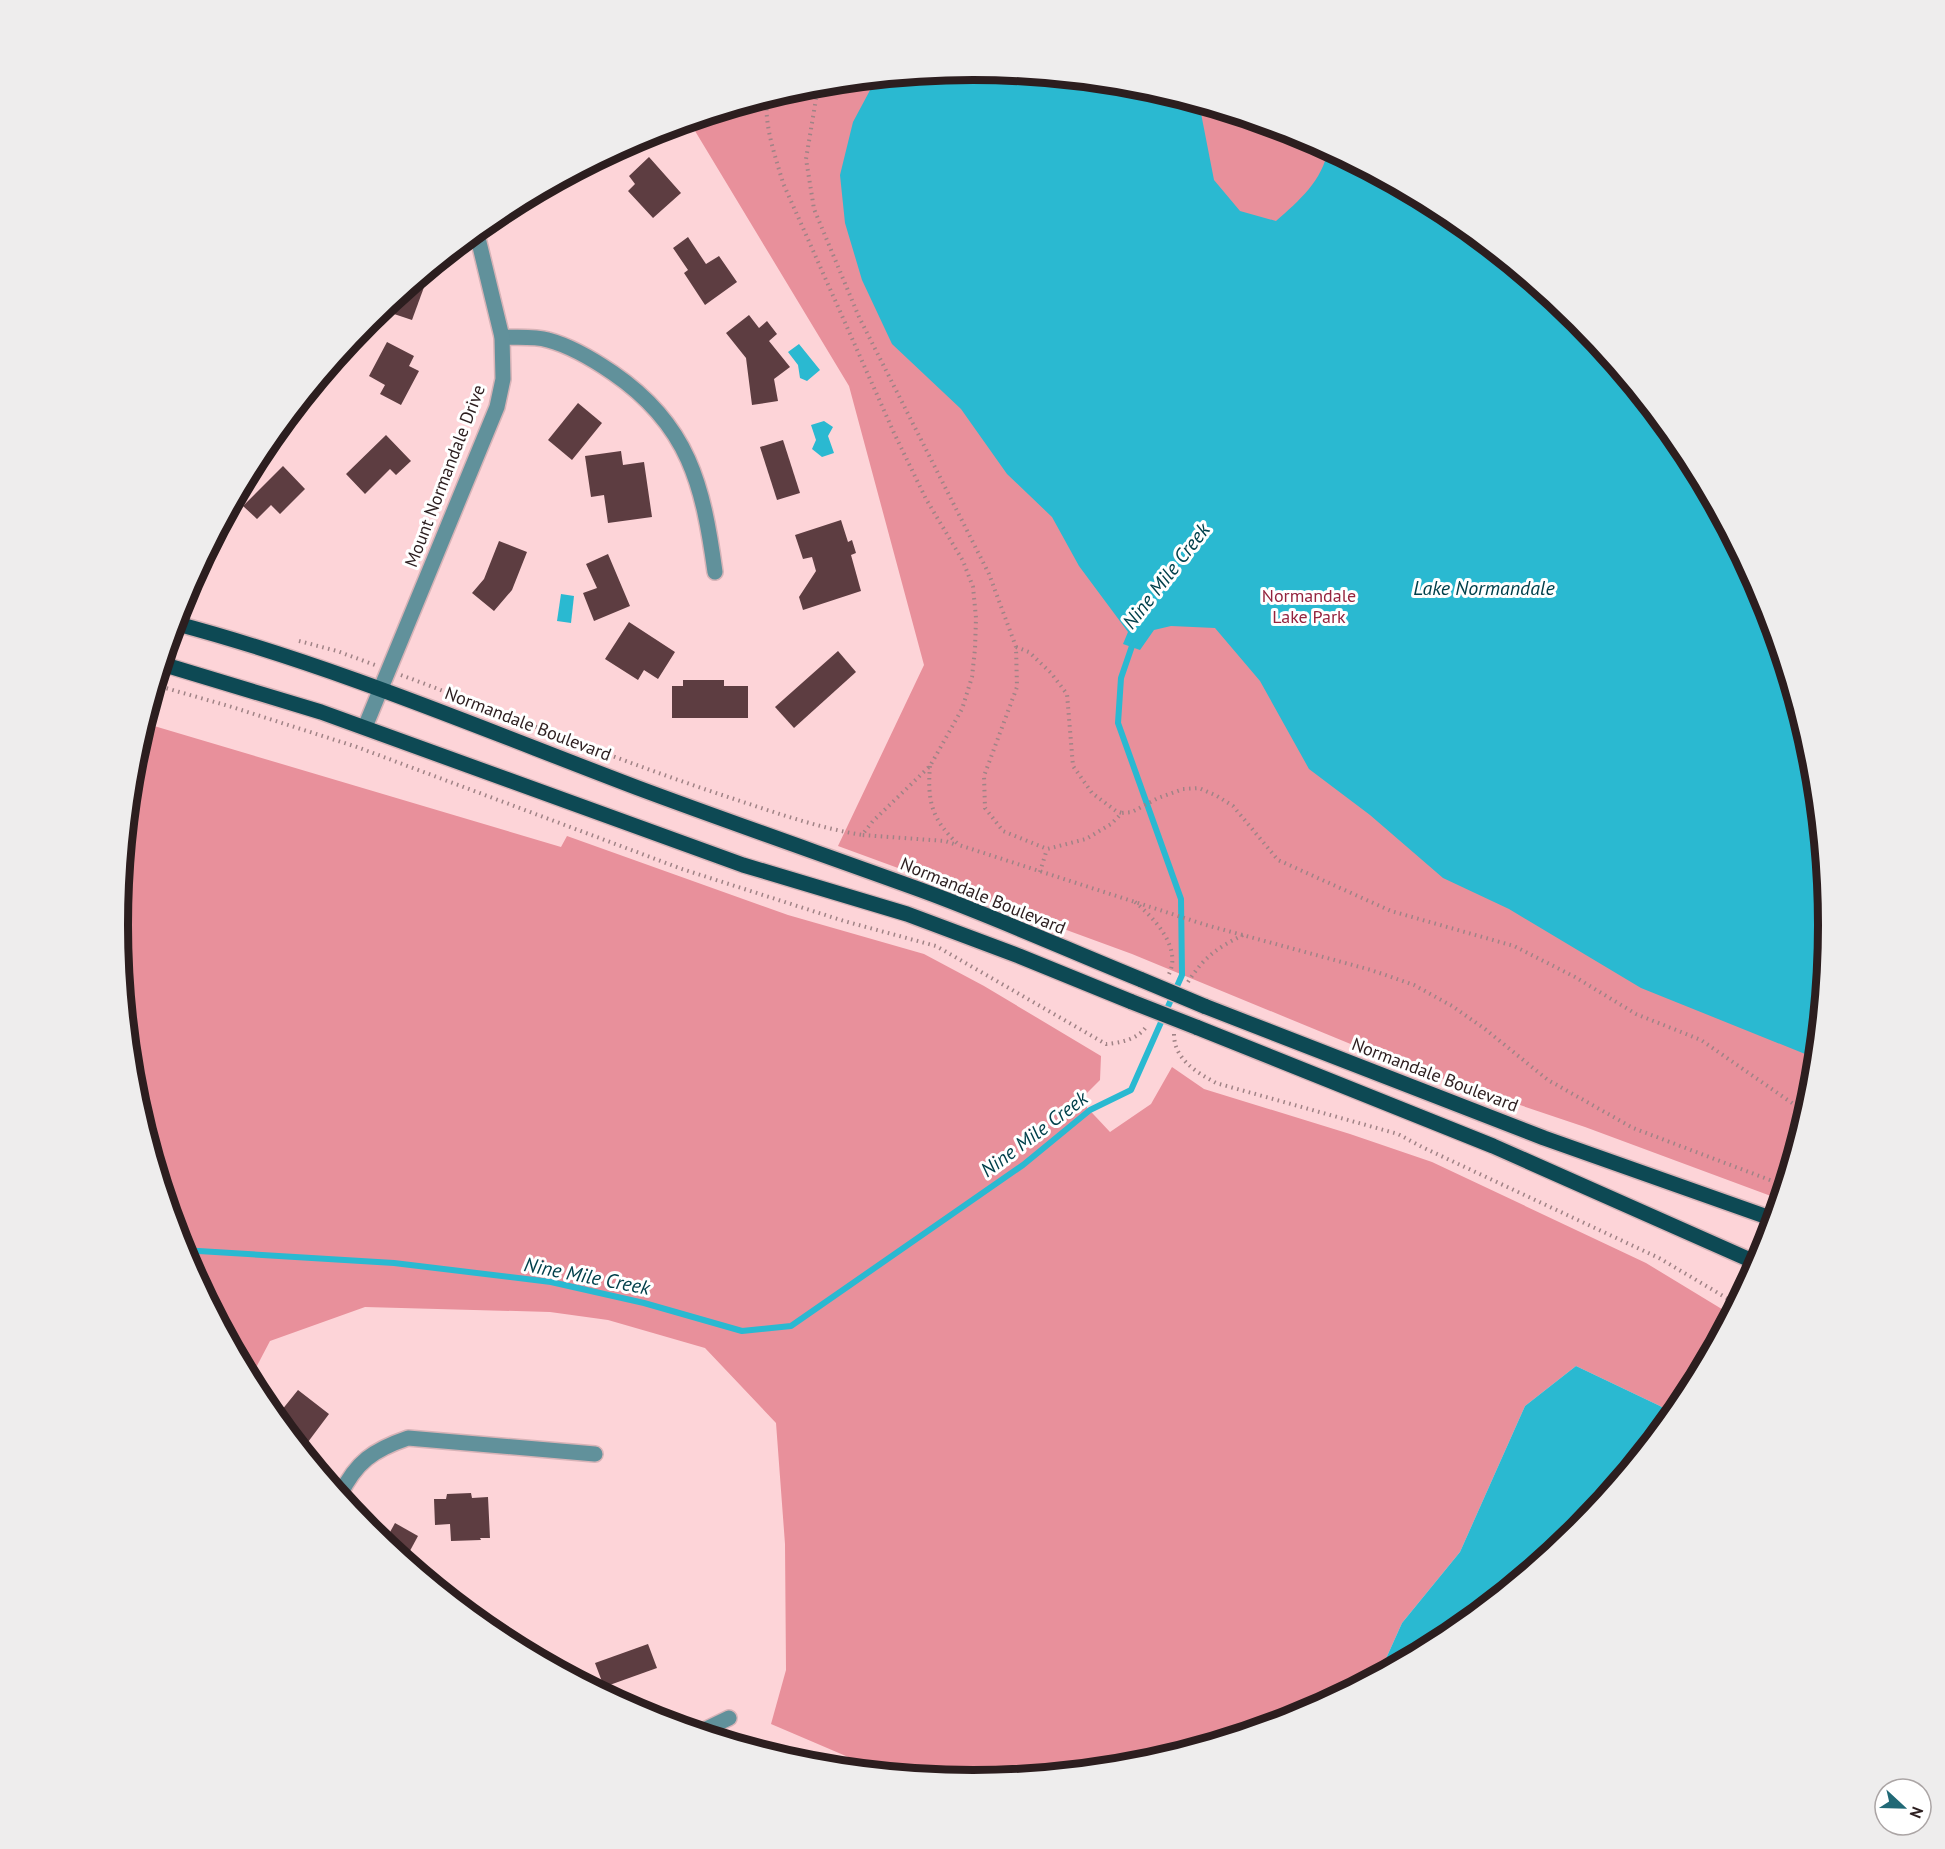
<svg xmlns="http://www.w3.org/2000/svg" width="1945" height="1849" font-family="'PT Sans',sans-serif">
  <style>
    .green { fill: #e8909b }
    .water { fill: #2ab9d1 }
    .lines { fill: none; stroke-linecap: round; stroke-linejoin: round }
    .stream { stroke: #2ab9d1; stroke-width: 6 }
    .building { fill: #5d3d41 }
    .minor-casing { stroke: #d7b3b7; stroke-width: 18 }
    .major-casing { stroke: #d7b3b7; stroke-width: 18 }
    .path { stroke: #a08386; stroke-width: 4; stroke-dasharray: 1.5 4.5; stroke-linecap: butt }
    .minor { stroke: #61919b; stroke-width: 15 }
    .major { stroke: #0d4954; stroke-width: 15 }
    .major-bridge-casing { stroke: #d7b3b7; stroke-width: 18; stroke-linecap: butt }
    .major-bridge { stroke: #0d4954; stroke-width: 15 }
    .labels { text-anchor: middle; stroke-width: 6; stroke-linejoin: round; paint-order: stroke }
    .street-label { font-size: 18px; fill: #2c1e1f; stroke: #fff }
    .park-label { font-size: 18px; fill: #94233e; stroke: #fff }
    .water-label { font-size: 20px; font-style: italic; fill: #01404b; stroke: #fff }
    .rim { fill: none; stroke: #2c1e1f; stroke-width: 8 }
  </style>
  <rect width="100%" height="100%" fill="#fdd4d8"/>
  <g class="green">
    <polygon points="973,69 1140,86 1300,134 1448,213 1578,320 1684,449 1763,597 1812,758 1828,925 1811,1092 1779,1199 1585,1127 1404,1066 1132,954 838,846 924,665 849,386 689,121 806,85"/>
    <polygon points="144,723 561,847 567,836 788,915 924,954 984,986 1101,1056 1100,1080 1080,1100 1110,1132 1151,1104 1172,1067 1204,1089 1350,1134 1432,1162 1646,1263 1730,1314 1684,1400 1672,1414 1660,1406 1576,1366 1525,1406 1460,1552 1402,1623 1380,1672 1300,1715 1139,1764 972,1780 881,1771 771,1724 786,1670 785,1544 776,1423 705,1348 608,1320 550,1312 365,1307 270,1341 250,1379 182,1252 133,1091 117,924 134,757"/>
  </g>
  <g class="water">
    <path d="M973 69 1140 86 1199 103 1214 180 1240 211 1276 221C1299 201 1323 180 1328 149L1448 213 1578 320 1684 450 1763 597 1812 758 1828 925 1815 1058 1641 988 1509 909 1443 878 1370 815 1309 769 1260 681 1215 628 1171 626 1154 630 1140 650 1123 644 1128 632 1079 566 1052 517 1007 474 961 409 892 344 862 280 845 223 840 175 853 122 876 79Z"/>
    <polygon points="799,344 820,370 807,381 800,378 798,365 788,352"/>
    <polygon points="824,421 833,427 828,436 834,453 822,457 812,449 816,440 811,425"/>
    <polygon points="561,594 574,596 571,623 557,621"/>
    <polygon points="1576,1366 1660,1406 1672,1414 1577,1530 1448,1636 1380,1672 1402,1623 1460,1552 1525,1406"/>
  </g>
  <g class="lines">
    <polyline class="stream" points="182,1250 394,1263 551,1282 644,1303 742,1331 791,1326 1023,1165 1090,1110 1131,1090 1182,975 1181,899 1118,723 1121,678 1132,646 1136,641"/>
  </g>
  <g class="building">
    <polygon points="649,157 681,193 653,218 628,191 635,184 629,176"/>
    <polygon points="688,237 706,264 719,256 737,282 705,305 684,273 688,270 673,248"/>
    <polygon points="431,268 412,320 382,310 382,307"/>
    <polygon points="749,315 759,328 767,321 777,334 769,341 790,367 774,379 778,401 752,405 746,358 726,333"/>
    <polygon points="387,342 414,356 409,366 419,371 401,405 380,394 385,385 369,376"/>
    <polygon points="578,403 602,423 572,460 548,440"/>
    <polygon points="386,435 411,461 396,475 390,469 365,494 346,474"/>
    <polygon points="783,440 800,493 777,500 760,447"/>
    <polygon points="621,451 623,465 644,462 652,517 608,523 604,495 591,497 585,456"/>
    <polygon points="283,466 305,489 280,514 271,505 257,519 243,506"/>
    <polygon points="841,520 848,542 852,540 856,553 851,555 861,591 803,610 799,597 816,571 812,557 803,559 795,535"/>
    <polygon points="499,541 527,552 512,590 494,611 472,593 484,579"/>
    <polygon points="608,554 630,606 594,621 583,593 597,588 586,564"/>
    <polygon points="629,622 675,652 658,679 644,670 638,680 605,659"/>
    <polygon points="838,651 856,672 794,728 775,707"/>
    <polygon points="683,680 724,680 724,686 748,686 748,718 672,718 672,686 683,686"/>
    <polygon points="298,1390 329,1414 302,1450 285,1429 288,1425 277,1416"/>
    <polygon points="471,1493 472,1498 488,1497 490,1538 480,1538 481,1540 451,1541 450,1524 435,1525 434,1499 446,1499 447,1494"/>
    <polygon points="395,1523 418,1536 405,1560 384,1543"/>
    <polygon points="648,1644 657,1668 604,1687 595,1663"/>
    <polygon points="578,1669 581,1681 565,1672"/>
  </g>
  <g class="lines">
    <defs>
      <g id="minor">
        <path d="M502 337C517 338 534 336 548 340 571 346 594 360 613 373 689 425 703 485 715 572"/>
        <polyline points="365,727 497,407 503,379 502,337 476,230"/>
        <path d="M340 1495C356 1462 373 1450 408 1438L595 1454"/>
        <polyline points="700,1732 729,1718"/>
      </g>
      <g id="major">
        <path d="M174 623C333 665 485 730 638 788 732 823 827 856 921 890 995 917 1068 950 1142 980"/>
        <polyline points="162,664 321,712 743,865 907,914 1019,956 1132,1002"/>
        <polyline points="1204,1006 1544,1138 1773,1219"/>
        <polyline points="1196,1027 1493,1146 1757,1263"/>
      </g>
    </defs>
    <use href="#minor" class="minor-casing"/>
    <use href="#major" class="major-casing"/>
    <g class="path">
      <polyline points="826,83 816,99 806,159 814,209 859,317 989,574 1016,647 1017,687 984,776 985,808 1003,831 1047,849 1086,839 1111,824 1122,813 1132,812 1158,798 1183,789 1199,788 1217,796 1233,806 1278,860 1391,911 1514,946 1575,977 1636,1014 1701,1040 1805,1112"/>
      <path d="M767 97C764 126 775 155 783 183L894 433 926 499 963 561 973 587 976 618 975 649 972 677 962 709 930 766 873 821 862 835 945 841 957 845"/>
      <polyline points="299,641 337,651 375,665"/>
      <polyline points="1016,647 1029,652 1051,673 1067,694 1073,766 1092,793 1116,811 1122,813"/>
      <path d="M401 675C508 715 614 759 722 795 768 810 814 827 862 835"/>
      <path d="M155 685 232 707 357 747 682 869 844 921 936 946 1106 1044C1120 1043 1140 1039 1147 1025"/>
      <path d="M930 766C927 802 932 820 959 845L1206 925 1371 970 1414 985 1452 1006 1485 1029 1548 1080 1633 1128 1783 1185"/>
      <polyline points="1040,872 1047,849"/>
      <path d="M1135 902C1154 918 1182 947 1169 974"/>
      <path d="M1188 982C1204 957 1217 948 1243 935"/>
      <path d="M1174 1034C1174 1059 1196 1072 1216 1083L1398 1134 1422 1147 1659 1258 1735 1303"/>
    </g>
    <use href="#minor" class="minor"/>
    <use href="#major" class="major"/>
    <defs>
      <g id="major-bridge">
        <polyline points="1142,980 1204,1006"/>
        <polyline points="1132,1002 1196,1027"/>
      </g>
    </defs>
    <use href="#major-bridge" class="major-bridge-casing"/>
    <use href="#major-bridge" class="major-bridge"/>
  </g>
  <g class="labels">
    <g class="street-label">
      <text transform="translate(445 476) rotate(-69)" y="6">Mount Normandale Drive</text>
      <text transform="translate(528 724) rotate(21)" y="6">Normandale Boulevard</text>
      <text transform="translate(983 896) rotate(22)" y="6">Normandale Boulevard</text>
      <text transform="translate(1435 1075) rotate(21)" y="6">Normandale Boulevard</text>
    </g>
    <g class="park-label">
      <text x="1309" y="602">Normandale<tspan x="1309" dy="21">Lake Park</tspan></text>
    </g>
    <g class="water-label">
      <text transform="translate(1166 576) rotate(-52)" y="7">Nine Mile Creek</text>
      <text x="1484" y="595">Lake Normandale</text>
      <text transform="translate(1034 1134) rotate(-37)" y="7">Nine Mile Creek</text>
      <text transform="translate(587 1276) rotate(11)" y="7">Nine Mile Creek</text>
    </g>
  </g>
  <path d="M0 0H1945V1849H0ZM128 925a845 845 0 1 1 1690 0a845 845 0 1 1-1690 0Z" fill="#eeeded" fill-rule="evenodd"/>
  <path class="rim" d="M128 925a845 845 0 1 1 1690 0a845 845 0 1 1-1690 0Z"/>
  <g transform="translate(1903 1807) rotate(112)"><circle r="28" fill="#ffffff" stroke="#aba5a5" stroke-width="1.5"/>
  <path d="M0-4.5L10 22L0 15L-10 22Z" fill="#216976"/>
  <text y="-9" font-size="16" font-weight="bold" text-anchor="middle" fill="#2c1e1f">N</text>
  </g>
</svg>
